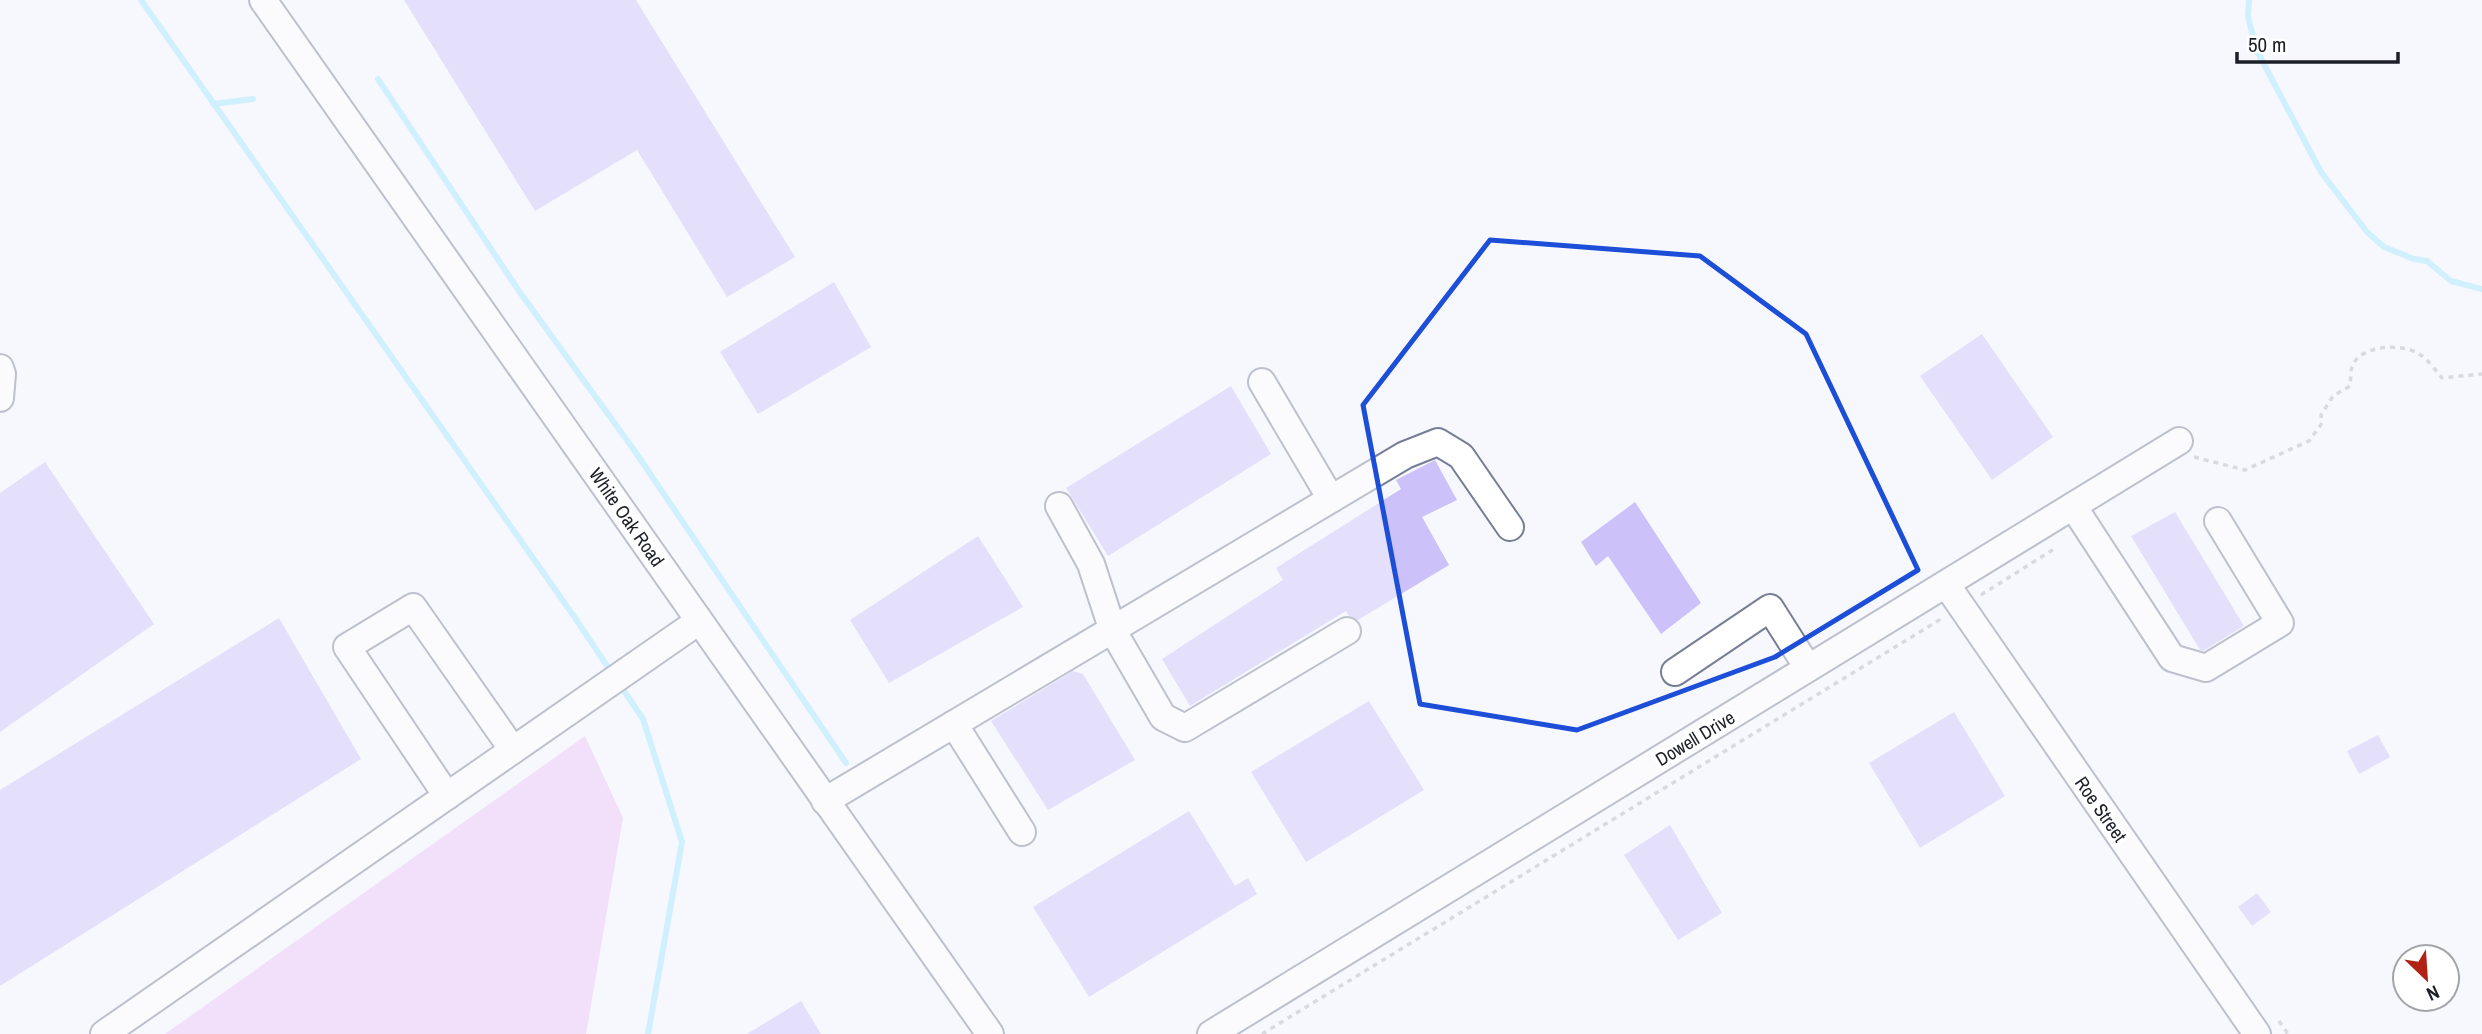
<svg xmlns="http://www.w3.org/2000/svg" width="2482" height="1034" font-family="'Archivo Narrow',sans-serif">
  <style>
    .green { fill: #eac3f7 }
    .lines { fill: none; stroke-linecap: round; stroke-linejoin: round }
    .stream { stroke: #9fe6ff; stroke-width: 6 }
    .building { fill: #ccc1f8 }
    .minor-casing { stroke: #767e95; stroke-width: 30 }
    .path { stroke: #b4b6bc; stroke-width: 3.5; stroke-dasharray: 5 5; stroke-linecap: butt }
    .minor { stroke: #fff; stroke-width: 26 }
    .marked { fill: none; stroke: #1d4ed8; stroke-width: 5; stroke-linejoin: round }
    .labels { text-anchor: middle; stroke-width: 7; stroke-linejoin: round; paint-order: stroke }
    .street-label { font-size: 19px; fill: #1c1f28; stroke: #fff }
  </style>
  <rect width="100%" height="100%" fill="#f7f8fe"/>
  <polygon class="green" points="585,736 623,818 586,1034 165,1034"/>
  <g class="lines">
    <g class="stream">
      <polyline points="141,0 573,615 612,673"/>
      <polyline points="2249,0 2248,17 2257,51 2321,172 2367,232 2384,247 2414,259 2427,261 2451,281 2482,289"/>
      <polyline points="378,79 519,291 634,450 846,763"/>
      <polyline points="213,104 253,99"/>
      <polyline points="620,685 643,719 682,842 648,1034"/>
    </g>
  </g>
  <g class="building">
    <polygon points="404,0 636,0 795,257 727,297 637,150 535,211"/>
    <polygon points="834,282 871,347 758,414 720,352"/>
    <polygon points="1982,334 2053,437 1992,480 1920,376"/>
    <polygon points="1231,386 1271,454 1108,556 1066,488"/>
    <polygon points="1435,460 1457,500 1422,517 1449,565 1358,620 1349,616 1346,611 1190,706 1162,659 1283,580 1276,568 1401,489 1396,480"/>
    <polygon points="45,462 154,624 0,732 0,493"/>
    <polygon points="1635,502 1701,603 1661,634 1608,556 1596,566 1581,542"/>
    <polygon points="2175,512 2244,626 2203,651 2200,650 2131,536"/>
    <polygon points="978,536 1023,607 889,683 850,620"/>
    <polygon points="279,618 361,759 0,986 0,790"/>
    <polygon points="1073,671 1083,674 1135,760 1048,810 991,721"/>
    <polygon points="1369,701 1424,790 1306,862 1251,772"/>
    <polygon points="1954,712 2005,796 1920,848 1869,763"/>
    <polygon points="2378,735 2390,757 2359,774 2347,751"/>
    <polygon points="1189,811 1235,886 1248,878 1257,894 1089,997 1033,907"/>
    <polygon points="1670,825 1722,913 1678,940 1624,855"/>
    <polygon points="2257,893 2271,912 2252,926 2238,907"/>
    <polygon points="801,1001 821,1034 747,1034"/>
  </g>
  <g class="lines">
    <defs>
      <g id="minor">
        <polyline points="263,0 990,1034"/>
        <polyline points="0,368 2,374 0,398"/>
        <polyline points="1262,382 1331,499"/>
        <polyline points="1059,506 1091,564 1113,631 1163,717 1185,728 1347,631"/>
        <polyline points="2073,506 2172,658 2206,668 2280,623 2218,521"/>
        <polyline points="1946,584 2257,1034"/>
        <polyline points="1675,672 1770,608 1808,668"/>
        <polyline points="954,724 1022,832"/>
        <polyline points="447,796 347,647 413,607 513,750"/>
        <polyline points="825,801 1405,455 1438,442 1461,456 1510,527"/>
        <polyline points="104,1034 699,621"/>
        <polyline points="1211,1034 2179,441"/>
      </g>
    </defs>
    <use href="#minor" class="minor-casing"/>
    <g class="path">
      <path d="M2194 457 2245 470 2309 441 2322 423 2321 415 2333 396 2350 386C2351 380 2350 370 2353 364 2363 345 2402 343 2419 354 2428 359 2435 370 2442 378L2482 374"/>
      <polyline points="1981,595 2054,549"/>
      <polyline points="2279,1021 2288,1034"/>
      <polyline points="1262,1034 1941,619"/>
    </g>
    <use href="#minor" class="minor"/>
  </g>
  <path d="M0 0H2482V1034H0ZM1490 240 1700 256 1806 334 1918 570 1775 657 1577 730 1420 704 1363 405Z" fill="#f7f8fe" fill-opacity=".55" fill-rule="evenodd"/>
  <path class="marked" d="M1490 240 1700 256 1806 334 1918 570 1775 657 1577 730 1420 704 1363 405Z"/>
  <g class="labels">
    <g class="street-label">
      <text transform="translate(627 517) rotate(55)" y="7">White Oak Road</text>
      <text transform="translate(1695 738) rotate(-31)" y="7">Dowell Drive</text>
      <text transform="translate(2101 809) rotate(55)" y="7">Roe Street</text>
    </g>
  </g>
  <g transform="translate(2426 978) rotate(155)"><circle r="33" fill="#ffffff" stroke="#a4a5a9" stroke-width="2"/>
  <path d="M0-5L12 26L0 18L-12 26Z" fill="#b02214"/>
  <text y="-10" font-size="19" font-weight="bold" text-anchor="middle" fill="#1c1f28">N</text>
  </g>
  <path d="M2237 52v10h161v-10" fill="none" stroke="#1c1f28" stroke-width="3.5"/>
  <text x="2248" y="52" font-size="21" fill="#1c1f28" stroke="#ffffff" stroke-width="5" paint-order="stroke">50 m</text>
</svg>
